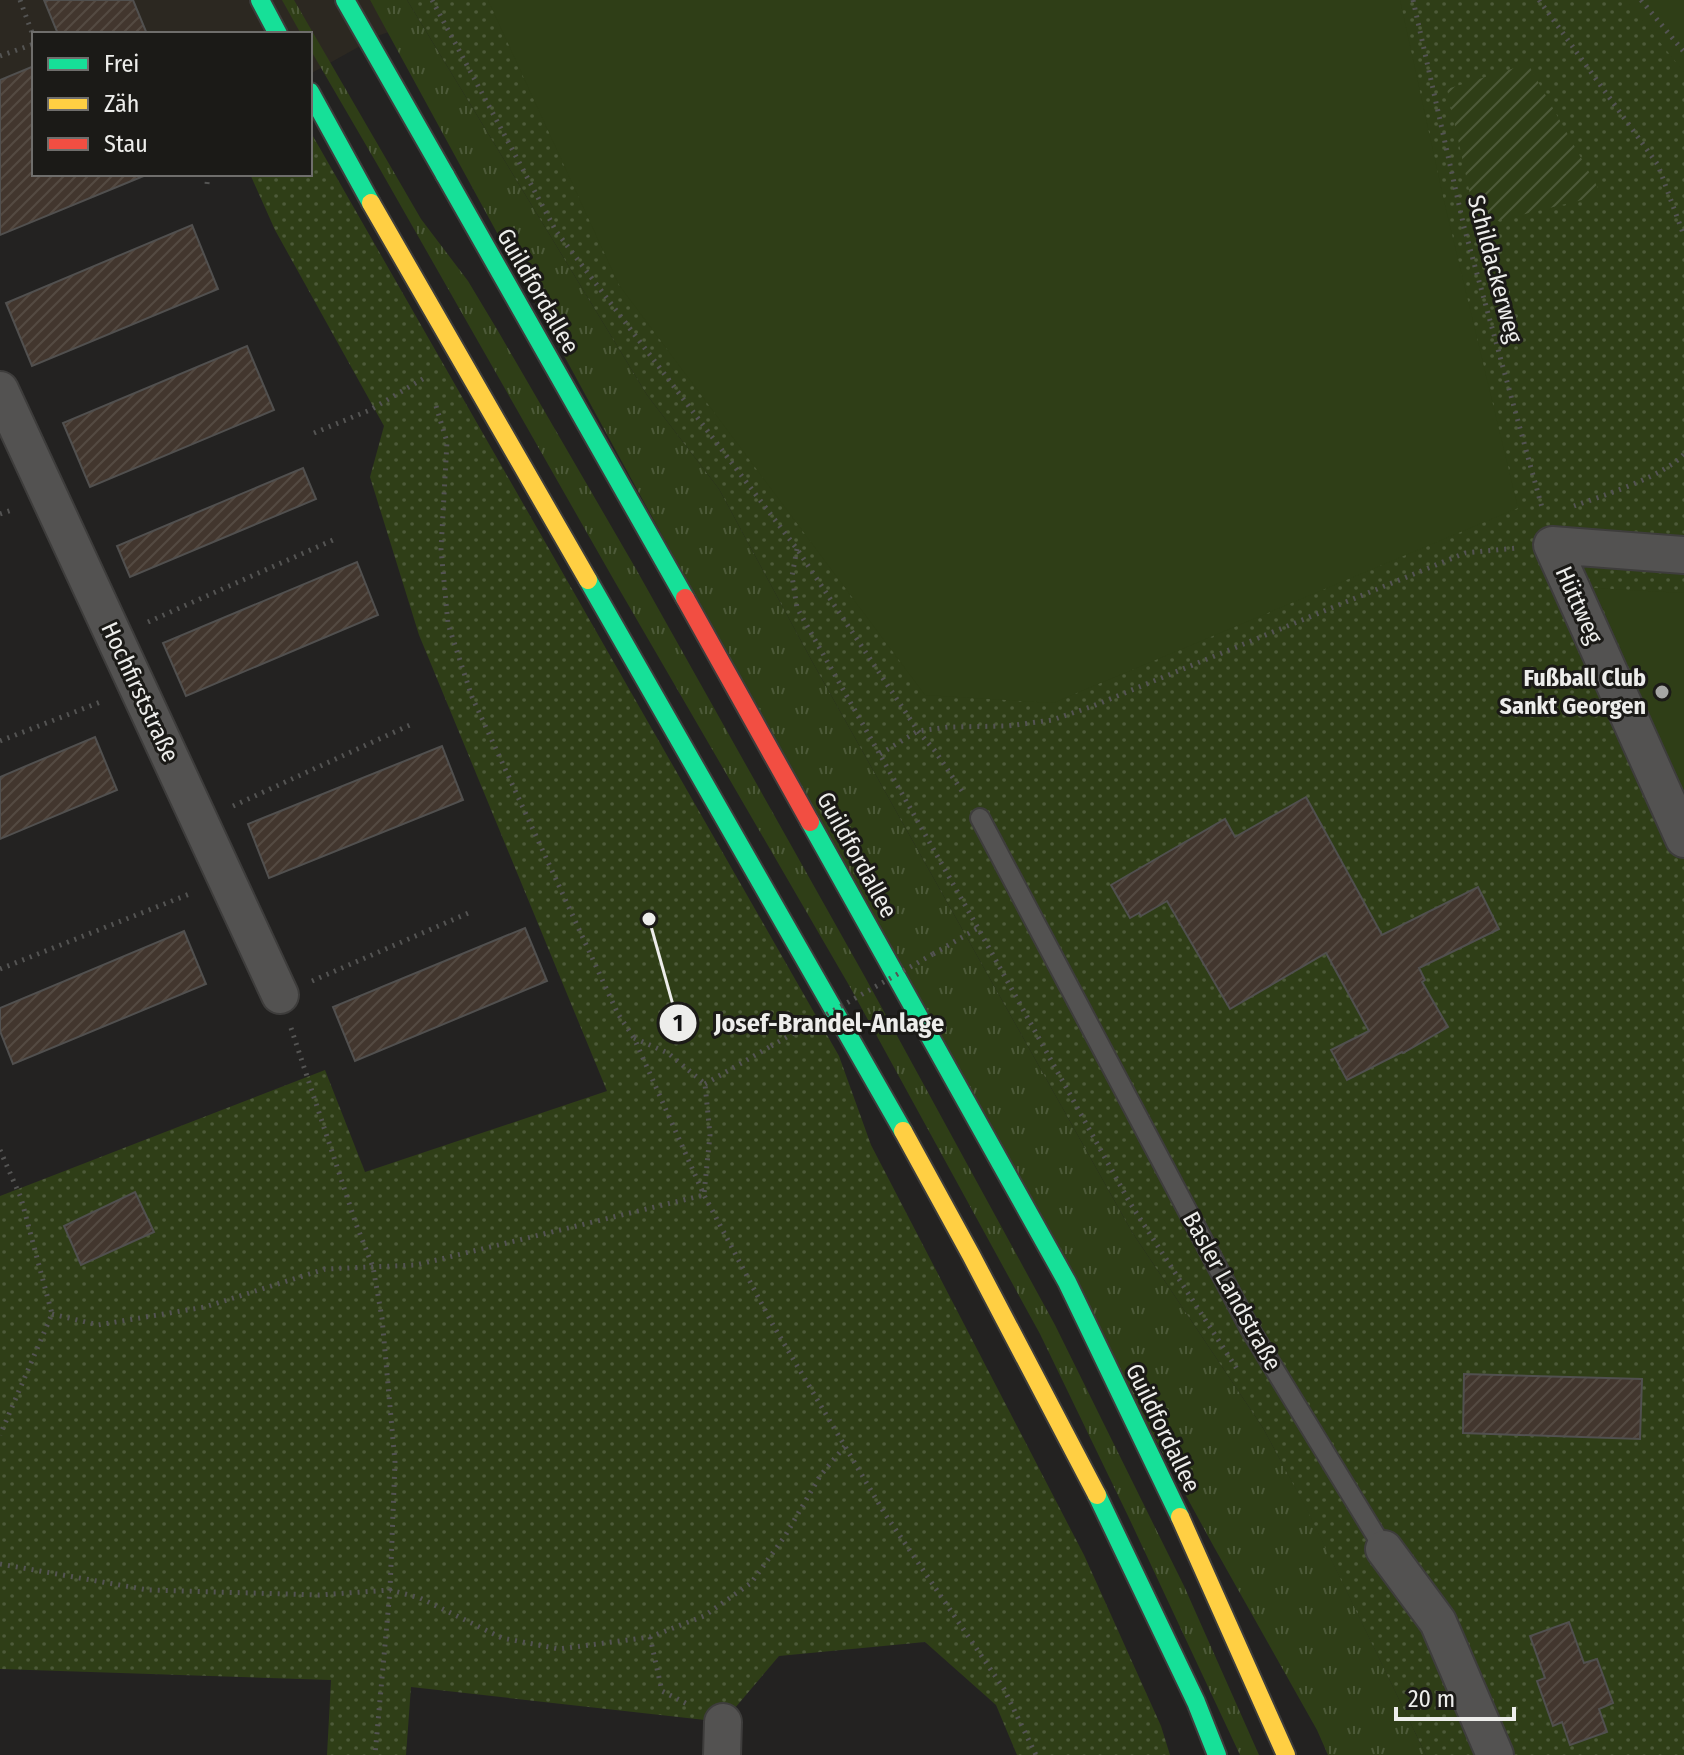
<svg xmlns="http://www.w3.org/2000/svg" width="1684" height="1755" font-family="'Fira Sans Condensed',sans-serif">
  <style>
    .built { fill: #2c2821 }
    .grass { fill: url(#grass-tufts) }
    .park { fill: url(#park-dots) }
    .garden { fill: url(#garden-furrows) }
    .pitch { fill: #2f3e17 }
    .building { fill: url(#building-hatch); stroke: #51504f; stroke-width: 2 }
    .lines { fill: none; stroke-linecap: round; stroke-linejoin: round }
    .lane-casing { stroke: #3e3d3c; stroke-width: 22 }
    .street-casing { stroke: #3e3d3c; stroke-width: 40 }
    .fast-casing { stroke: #3e3d3c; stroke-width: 22 }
    .slow-casing { stroke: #3e3d3c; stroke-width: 22 }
    .jam-casing { stroke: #3e3d3c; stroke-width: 22 }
    .path { stroke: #545453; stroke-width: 5; stroke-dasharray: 2 6; stroke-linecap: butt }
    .lane { stroke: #535251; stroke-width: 18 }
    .street { stroke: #535251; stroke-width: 36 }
    .fast { stroke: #16e098; stroke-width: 18 }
    .slow { stroke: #ffcf43; stroke-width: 18 }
    .jam { stroke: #f24e42; stroke-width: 18 }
    .path-bridge { stroke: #545453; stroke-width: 5; stroke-dasharray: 2 6; stroke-linecap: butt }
    .poi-dot { fill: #a6a6a4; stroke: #1b1a17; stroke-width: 3 }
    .labels { text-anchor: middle; stroke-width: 6; stroke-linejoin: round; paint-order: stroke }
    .street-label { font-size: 24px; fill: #ededeb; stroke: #1b1a17 }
    .poi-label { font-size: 24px; font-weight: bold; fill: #ededeb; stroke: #1b1a17; text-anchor: end }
    .leader { fill: none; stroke: #ededeb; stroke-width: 3 }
    .callout-dot { fill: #ededeb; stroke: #1b1a17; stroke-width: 3 }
    .mark-label { font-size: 24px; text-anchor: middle; font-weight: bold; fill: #111 }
    .callout-label { font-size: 26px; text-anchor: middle; font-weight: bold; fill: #ededeb; stroke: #1b1a17; stroke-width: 6; stroke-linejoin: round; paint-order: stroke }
  </style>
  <defs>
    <pattern id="grass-tufts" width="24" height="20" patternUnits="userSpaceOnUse" patternTransform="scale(2)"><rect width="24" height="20" fill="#2f3e17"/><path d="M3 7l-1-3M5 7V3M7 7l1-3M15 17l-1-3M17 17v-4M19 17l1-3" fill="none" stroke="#4d5a39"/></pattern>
    <pattern id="park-dots" width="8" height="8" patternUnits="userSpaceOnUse" patternTransform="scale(2)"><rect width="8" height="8" fill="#2f3e17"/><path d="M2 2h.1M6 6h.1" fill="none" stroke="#4d5a39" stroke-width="1.8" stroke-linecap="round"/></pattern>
    <pattern id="garden-furrows" width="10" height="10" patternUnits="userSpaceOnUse" patternTransform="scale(2)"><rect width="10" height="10" fill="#2f3e17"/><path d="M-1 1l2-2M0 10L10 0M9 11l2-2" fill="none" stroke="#4d5a39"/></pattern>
    <pattern id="building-hatch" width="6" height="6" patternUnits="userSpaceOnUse" patternTransform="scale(2)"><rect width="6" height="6" fill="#42362e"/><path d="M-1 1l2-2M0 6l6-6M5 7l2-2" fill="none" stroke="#544a42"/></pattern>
  </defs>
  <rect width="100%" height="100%" fill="#232221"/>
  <polygon class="built" points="0,0 370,0 389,32 380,35 310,74 310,34 34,34 34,174 57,174 0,197"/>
  <g class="grass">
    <polygon points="282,0 294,0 421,219 468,281 498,331 636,569 865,977 1055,1325 1184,1586 1259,1755 1240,1755 1129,1518 1040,1334 850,987 615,582 377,164 310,49 310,34 301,34"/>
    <polygon points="370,0 407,0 647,395 719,489 813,663 1132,1232 1263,1428 1307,1509 1426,1755 1328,1755 1317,1730 1214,1547"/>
  </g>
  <g class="park">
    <polygon points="407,0 1684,0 1684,1755 1426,1755 1307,1510 1263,1428 1132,1232 813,663 719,489 647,395"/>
    <polygon points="310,131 839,1056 871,1145 1084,1555 1161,1726 1170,1755 1017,1755 996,1705 925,1642 779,1656 723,1722 411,1687 406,1755 327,1755 331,1680 0,1669 0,1196 325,1070 365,1172 607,1091 419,635 370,477 384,426 275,230 250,174 310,174"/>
  </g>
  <polygon class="garden" points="1528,64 1602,195 1477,226 1447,89"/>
  <g class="pitch">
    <polygon points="488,0 1400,0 1444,201 1518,508 1053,703 925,695 619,285"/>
    <polygon points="1626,0 1684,0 1684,72"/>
    <polygon points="1594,588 1684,593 1684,792"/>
  </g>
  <g class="building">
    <polygon points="44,0 133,0 147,34 58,34"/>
    <polygon points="34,66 34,174 146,175 0,235 0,80"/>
    <polygon points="192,225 218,289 32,366 6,303"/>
    <polygon points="247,346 274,410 90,487 63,423"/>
    <polygon points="303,468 316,499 130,577 117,546"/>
    <polygon points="357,562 378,615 186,696 163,643"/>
    <polygon points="95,737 117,790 0,839 0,777"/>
    <polygon points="442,746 463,800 269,878 248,824"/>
    <polygon points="1306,797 1382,935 1478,887 1499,929 1419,968 1425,980 1422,982 1448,1027 1403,1053 1402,1052 1347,1080 1331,1050 1369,1031 1326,953 1230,1009 1167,901 1141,916 1139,913 1130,918 1111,885 1225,819 1235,837"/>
    <polygon points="525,928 547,981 355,1061 333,1007"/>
    <polygon points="184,931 206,984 13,1064 0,1031 0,1008"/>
    <polygon points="135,1192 154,1232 81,1265 64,1226"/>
    <polygon points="1464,1374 1642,1379 1640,1439 1463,1433"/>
    <polygon points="1569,1622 1584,1663 1597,1659 1613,1703 1599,1709 1607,1732 1570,1745 1562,1722 1553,1726 1537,1681 1545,1678 1530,1636"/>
  </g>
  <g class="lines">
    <defs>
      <polyline id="lane" points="980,818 1250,1329 1384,1549"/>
      <g id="street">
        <polyline points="0,390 280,995"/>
        <polyline points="1684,555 1552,545 1684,839"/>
        <polyline points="1384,1549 1438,1622 1495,1755"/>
        <polyline points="722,1755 723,1722"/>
      </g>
      <g id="fast">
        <polyline points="260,0 278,34"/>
        <polyline points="345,0 445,175"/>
        <polyline points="310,92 371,203"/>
        <polyline points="445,175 685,598"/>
        <polyline points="588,580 903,1131"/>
        <polyline points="810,822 1067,1282 1180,1517"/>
        <polyline points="1097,1495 1196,1702 1217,1755"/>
      </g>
      <g id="slow">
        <polyline points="371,203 588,580"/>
        <polyline points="903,1131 971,1255 1097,1495"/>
        <polyline points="1180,1517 1286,1755"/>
      </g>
      <polyline id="jam" points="685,598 810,822"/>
    </defs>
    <use href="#lane" class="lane-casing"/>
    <use href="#street" class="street-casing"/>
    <use href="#fast" class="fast-casing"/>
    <use href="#slow" class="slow-casing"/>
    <use href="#jam" class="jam-casing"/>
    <g class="path">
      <polyline points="20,0 34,38"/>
      <polyline points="432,0 556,231 797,549 918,731 935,751 964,794"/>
      <polyline points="1413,0 1464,227 1543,511"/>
      <polyline points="1539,0 1658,165 1684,236"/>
      <polyline points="1641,0 1684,52"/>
      <polyline points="0,56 34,44"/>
      <polyline points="207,184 208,174"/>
      <polyline points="436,406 447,442 441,549 448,624 472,697 618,1014 634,1038 704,1195 773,1325 885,1514 1004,1689 1036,1755"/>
      <polyline points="314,433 370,410 426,377"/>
      <path d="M1574 506C1604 495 1663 477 1684 454"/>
      <polyline points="0,514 15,509"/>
      <polyline points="797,549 792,576 797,608 978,928 1130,1203 1237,1369"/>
      <polyline points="148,622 333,540"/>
      <polyline points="0,741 103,701"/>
      <polyline points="880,754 918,731 948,727 1008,726 1052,720 1093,706 1465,553 1517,548"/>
      <polyline points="233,806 412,724"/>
      <polyline points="933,954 978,928"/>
      <polyline points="0,969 192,893"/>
      <polyline points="312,981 473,911"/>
      <polyline points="291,1028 356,1224 373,1267 382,1318 395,1462 390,1590 375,1755"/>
      <polyline points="634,1038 668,1053 705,1084 710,1135 704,1194"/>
      <polyline points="705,1084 771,1046"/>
      <polyline points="0,1150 21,1198 52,1314 0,1435"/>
      <polyline points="52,1314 98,1325 205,1307 325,1269 416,1265 704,1195"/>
      <polyline points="0,1564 148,1590 319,1595 390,1590 420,1598 502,1638 559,1649 650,1637 704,1616 751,1583 785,1536 820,1476 845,1446"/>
      <polyline points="650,1637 662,1691 691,1706"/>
    </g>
    <use href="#lane" class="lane"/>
    <use href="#street" class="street"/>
    <use href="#fast" class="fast"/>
    <use href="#slow" class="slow"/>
    <use href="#jam" class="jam"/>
    <polyline class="path-bridge" points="771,1046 933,954"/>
  </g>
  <circle class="poi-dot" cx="1662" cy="692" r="8"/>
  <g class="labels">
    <g class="street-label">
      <text transform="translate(1495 269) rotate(75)" y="8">Schildackerweg</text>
      <text transform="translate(538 291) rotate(60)" y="8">Guildfordallee</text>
      <text transform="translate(1579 605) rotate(66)" y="8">Hüttweg</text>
      <text transform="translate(140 692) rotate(65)" y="8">Hochfirststraße</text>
      <text transform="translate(857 855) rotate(61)" y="8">Guildfordallee</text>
      <text transform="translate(1232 1291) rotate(61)" y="8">Basler Landstraße</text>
      <text transform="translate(1163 1428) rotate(64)" y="8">Guildfordallee</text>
    </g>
    <g class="poi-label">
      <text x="1646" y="686">Fußball Club<tspan x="1646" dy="28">Sankt Georgen</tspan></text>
    </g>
  </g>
  <path class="leader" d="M649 919L678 1023"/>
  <g class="callout-dot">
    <circle cx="649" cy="919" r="8"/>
    <circle cx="678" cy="1023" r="20"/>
  </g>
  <g class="mark-label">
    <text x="678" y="1031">1</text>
  </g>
  <g class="callout-label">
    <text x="829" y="1032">Josef-Brandel-Anlage</text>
  </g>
  <rect x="32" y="32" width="280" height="144" fill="#1b1a17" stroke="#6f6e6c" stroke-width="2"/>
  <rect x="48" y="58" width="40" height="12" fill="#16e098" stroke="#6f6e6c" stroke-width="2"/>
  <text x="104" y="72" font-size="24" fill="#ededeb">Frei</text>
  <rect x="48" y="98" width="40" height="12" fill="#ffcf43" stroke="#6f6e6c" stroke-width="2"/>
  <text x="104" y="112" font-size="24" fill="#ededeb">Zäh</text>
  <rect x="48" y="138" width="40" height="12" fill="#f24e42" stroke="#6f6e6c" stroke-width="2"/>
  <text x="104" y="152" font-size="24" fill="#ededeb">Stau</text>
  <path d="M1396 1707v12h118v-12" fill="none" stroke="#ededeb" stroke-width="4"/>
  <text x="1408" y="1707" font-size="24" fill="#ededeb" stroke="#1b1a17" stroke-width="6" paint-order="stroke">20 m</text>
</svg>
